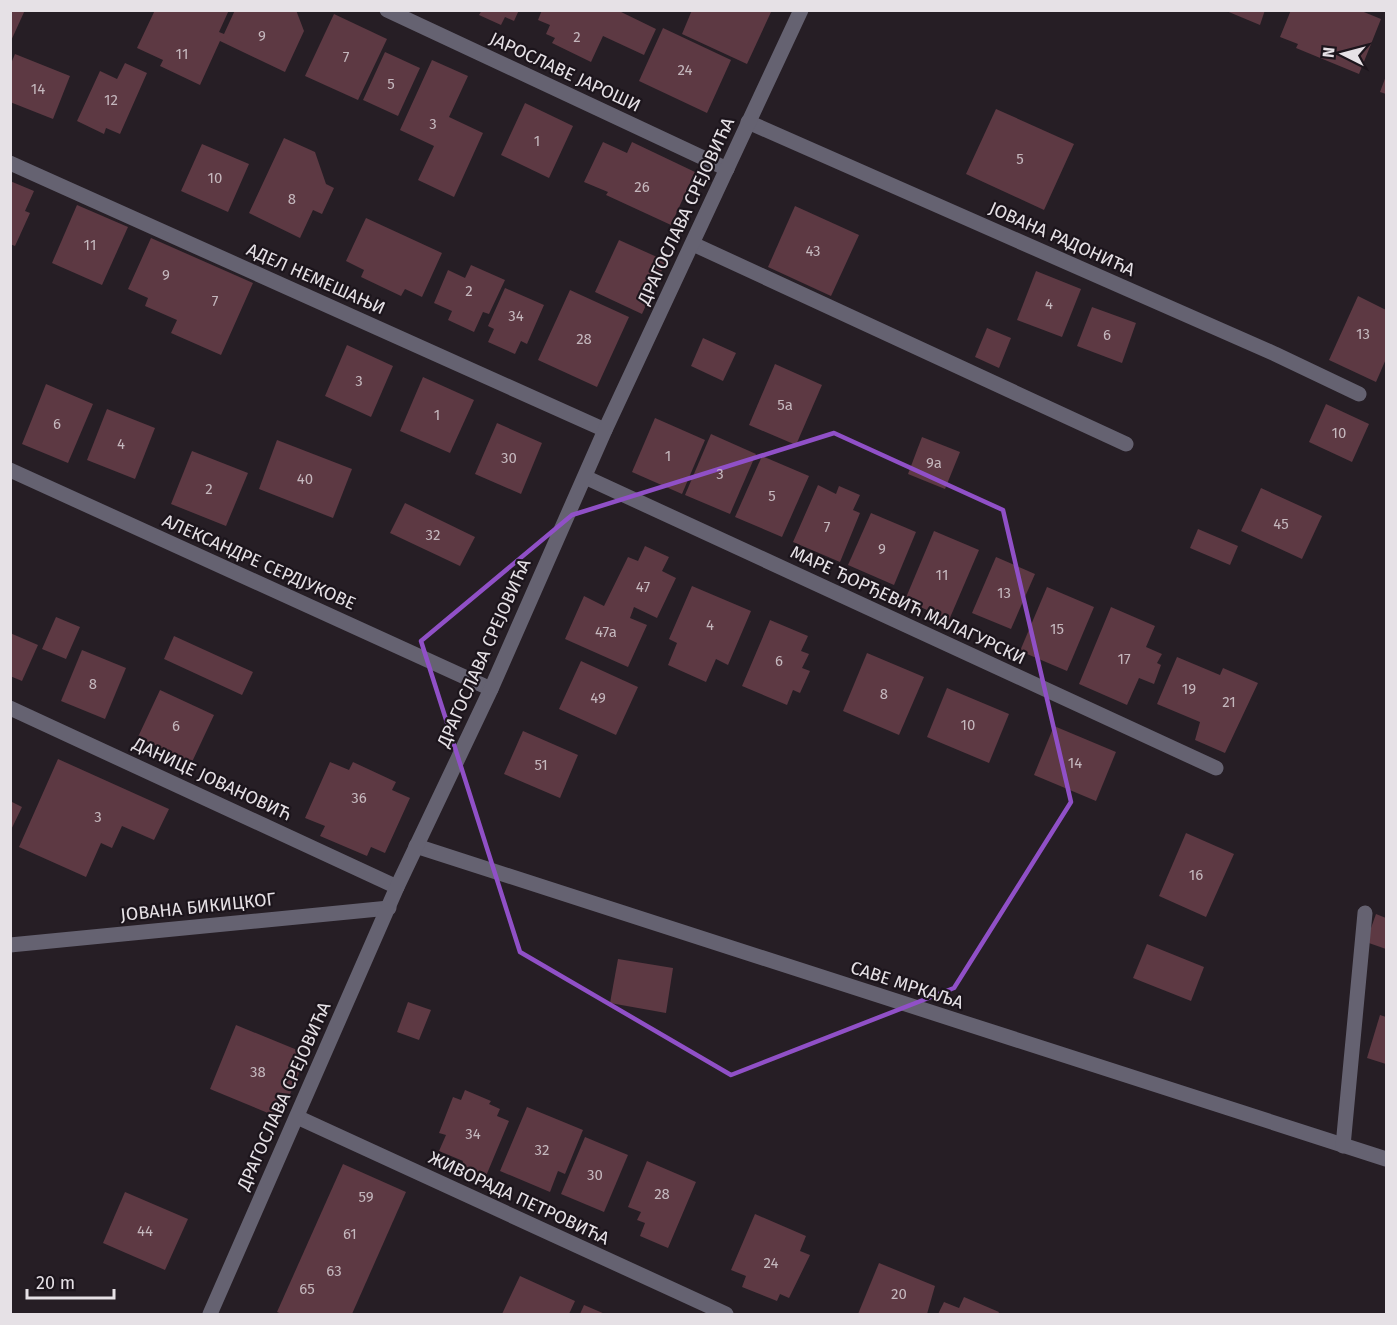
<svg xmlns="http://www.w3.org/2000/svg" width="1397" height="1325" font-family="'Fira Sans',sans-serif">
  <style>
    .building { fill: #5d3943 }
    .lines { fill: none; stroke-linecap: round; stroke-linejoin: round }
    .minor { stroke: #656271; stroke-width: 15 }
    .marked { fill: none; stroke: #9050c7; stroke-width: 4.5; stroke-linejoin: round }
    .labels { text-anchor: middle; stroke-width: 4.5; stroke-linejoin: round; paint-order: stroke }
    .number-label { font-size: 15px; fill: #c4b7bd }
    .street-label { font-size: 18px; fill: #e6e1e6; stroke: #1c151c }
  </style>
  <rect width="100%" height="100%" fill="#261e25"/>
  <g class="building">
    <polygon points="10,10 25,10 10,43"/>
    <polygon points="155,10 229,10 219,32 224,34 235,10 296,10 304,31 285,72 220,41 200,85 160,66 163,60 137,48"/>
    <polygon points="482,10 519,10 514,21 505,17 501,25 479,15"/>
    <polygon points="542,10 617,10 656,29 644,55 603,36 591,62 552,43 555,38 546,34 550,25 538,20"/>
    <polygon points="692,10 767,10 771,12 747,64 682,34"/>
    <polygon points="1224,10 1265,10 1260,25"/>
    <polygon points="1291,10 1359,10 1381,19 1359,74 1296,48 1298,44 1280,37"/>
    <polygon points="334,14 387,39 358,100 305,76"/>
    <polygon points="663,28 731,60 707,113 639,81"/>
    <polygon points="385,52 420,68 398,116 363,100"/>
    <polygon points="15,54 70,76 53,119 10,102 10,66"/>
    <polygon points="432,60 468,76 449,117 483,133 454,197 418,180 434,146 400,130"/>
    <polygon points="125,63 147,73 120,134 106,128 104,134 77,121 100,71 117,79"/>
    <polygon points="1386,76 1386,94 1380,92"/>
    <polygon points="525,103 573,126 549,178 501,155"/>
    <polygon points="996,109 1074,144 1044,210 966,174"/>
    <polygon points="284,138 315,152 326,184 334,188 322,214 313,210 300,238 249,213"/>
    <polygon points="603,142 627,153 632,142 695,172 671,225 606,195 608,192 584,182"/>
    <polygon points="202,144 249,164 228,212 181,191"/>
    <polygon points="10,181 34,191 25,211 30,213 15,246 10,244"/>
    <polygon points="77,205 128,227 102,285 52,263"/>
    <polygon points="795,206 859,235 831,296 768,267"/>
    <polygon points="366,218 442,253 422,297 405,289 401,296 361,277 364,270 346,261"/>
    <polygon points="151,238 253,283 221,355 171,333 177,320 145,306 148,298 128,289"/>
    <polygon points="619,240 666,261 642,314 595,292"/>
    <polygon points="471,265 505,280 489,314 483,312 474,332 448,320 452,311 434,303 448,270 465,278"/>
    <polygon points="1036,271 1081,289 1062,337 1017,320"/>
    <polygon points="505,288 544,305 527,344 521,341 515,354 488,342 494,329 488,326"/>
    <polygon points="570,290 629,317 597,387 538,360"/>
    <polygon points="1358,296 1386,310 1386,359 1376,382 1329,360"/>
    <polygon points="1092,307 1136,323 1122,363 1077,346"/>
    <polygon points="987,328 1011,338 999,368 975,357"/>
    <polygon points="703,338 736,353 723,381 691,366"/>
    <polygon points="347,345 393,366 371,417 325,396"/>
    <polygon points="775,364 822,385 796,445 749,425"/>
    <polygon points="423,377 474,400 450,453 400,431"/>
    <polygon points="46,384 93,404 68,463 22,444"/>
    <polygon points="1326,404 1369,424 1352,462 1309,442"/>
    <polygon points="107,409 155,428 135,479 87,460"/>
    <polygon points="655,418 705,440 682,494 632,472"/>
    <polygon points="497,423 542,443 521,494 475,474"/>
    <polygon points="711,434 756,454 730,514 685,495"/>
    <polygon points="922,437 960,452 945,489 908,474"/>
    <polygon points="277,440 352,469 333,518 259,489"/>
    <polygon points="192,451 248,473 226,526 171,504"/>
    <polygon points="762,456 809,476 782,537 735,517"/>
    <polygon points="818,485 836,494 839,486 860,495 853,510 860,513 840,562 793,542"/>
    <polygon points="1261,488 1322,516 1302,559 1241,531"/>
    <polygon points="405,503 475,537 460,566 390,533"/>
    <polygon points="871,513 916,532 894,585 848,565"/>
    <polygon points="1198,529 1238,546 1230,565 1190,548"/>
    <polygon points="934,531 979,550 949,620 905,600"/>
    <polygon points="645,546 669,557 662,571 676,578 657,618 634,607 630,618 647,625 628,667 565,639 584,596 604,606 628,557 638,561"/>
    <polygon points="996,557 1035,574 1011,629 972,613"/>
    <polygon points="692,586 751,611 728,665 716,659 706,682 668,665 677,643 669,639"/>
    <polygon points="1047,587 1094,607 1067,671 1020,651"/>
    <polygon points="1111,607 1155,626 1146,647 1162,654 1157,663 1161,665 1154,684 1139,678 1127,705 1079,684"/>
    <polygon points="56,617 80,627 66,659 42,649"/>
    <polygon points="770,620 808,636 801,651 809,654 802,668 810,671 800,693 793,690 787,705 742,686"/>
    <polygon points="10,633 38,645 22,681 10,676"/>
    <polygon points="174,636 253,672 242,695 164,659"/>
    <polygon points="82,650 126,668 105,719 61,701"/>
    <polygon points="867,653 924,677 899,735 843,711"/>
    <polygon points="1177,657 1220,675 1223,668 1258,683 1225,753 1195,740 1200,722 1157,704"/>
    <polygon points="581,661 638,687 616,735 559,709"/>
    <polygon points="947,688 1009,714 989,763 927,737"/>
    <polygon points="160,690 214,715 192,762 138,737"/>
    <polygon points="1054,726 1116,752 1096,801 1034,775"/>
    <polygon points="523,731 578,755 560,798 504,774"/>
    <polygon points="58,759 169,809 154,840 122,826 112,848 101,843 86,877 19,847"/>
    <polygon points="330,762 349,770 353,762 396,782 392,790 410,798 385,853 371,847 367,856 320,836 325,826 305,818"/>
    <polygon points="10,801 22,807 10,832"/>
    <polygon points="1186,833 1234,854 1206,917 1159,896"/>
    <polygon points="1376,914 1386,918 1386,949 1366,942"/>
    <polygon points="1147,944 1204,967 1191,1001 1133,978"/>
    <polygon points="618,959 673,968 666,1013 610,1003"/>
    <polygon points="408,1002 431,1010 419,1040 397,1032"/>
    <polygon points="1380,1015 1386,1017 1386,1064 1367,1058"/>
    <polygon points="236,1025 307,1054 280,1118 210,1089"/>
    <polygon points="465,1090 491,1101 489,1104 500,1109 497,1116 509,1121 486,1176 461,1166 463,1161 439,1151 446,1135 439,1133 453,1097 461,1100"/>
    <polygon points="527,1107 583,1130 565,1174 558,1171 550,1192 500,1171"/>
    <polygon points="585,1137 628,1155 604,1212 561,1194"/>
    <polygon points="647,1161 696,1182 668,1248 640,1236 645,1223 637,1220 641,1212 628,1207"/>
    <polygon points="343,1164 406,1192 352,1314 282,1314 277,1312"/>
    <polygon points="125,1192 188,1219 165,1270 103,1243"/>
    <polygon points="755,1214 806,1236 800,1251 810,1255 789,1298 780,1294 777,1301 742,1287 746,1276 731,1270"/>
    <polygon points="879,1263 935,1286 927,1314 858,1314"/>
    <polygon points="520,1276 575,1301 569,1314 502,1314"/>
    <polygon points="964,1297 999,1312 998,1314 938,1314 944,1302 959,1308"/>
    <polygon points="584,1305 605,1314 580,1314"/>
  </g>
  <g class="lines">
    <g class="minor">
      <polyline points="387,10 727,169"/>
      <polyline points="748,122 1275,354 1359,394"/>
      <polyline points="10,163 605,430"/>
      <polyline points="693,244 1126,444"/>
      <polyline points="10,470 491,689"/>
      <polyline points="585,477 1216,768"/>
      <polyline points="10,708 397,887"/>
      <polyline points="416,846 1386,1159"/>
      <polyline points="10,945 389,908"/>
      <polyline points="297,1117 726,1314"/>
      <polyline points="1343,1146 1365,913"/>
      <polyline points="210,1314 397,887 491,689 605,430 801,10"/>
    </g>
  </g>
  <path class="marked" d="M834 433 1003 510 1071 802 954 988 731 1075 520 952 421 641 572 515Z"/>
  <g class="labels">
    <g class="number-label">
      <text x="262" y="41">9</text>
      <text x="577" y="42">2</text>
      <text x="182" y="59">11</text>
      <text x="346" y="62">7</text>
      <text x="685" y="75">24</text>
      <text x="391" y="89">5</text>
      <text x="38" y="94">14</text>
      <text x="111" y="105">12</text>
      <text x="433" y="129">3</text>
      <text x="537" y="146">1</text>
      <text x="1020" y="164">5</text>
      <text x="215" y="183">10</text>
      <text x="642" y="192">26</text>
      <text x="292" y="204">8</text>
      <text x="90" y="250">11</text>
      <text x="813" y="256">43</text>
      <text x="166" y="280">9</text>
      <text x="469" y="296">2</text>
      <text x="215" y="306">7</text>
      <text x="1049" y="309">4</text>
      <text x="516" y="321">34</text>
      <text x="1363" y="339">13</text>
      <text x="1107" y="340">6</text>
      <text x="584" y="344">28</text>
      <text x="359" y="386">3</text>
      <text x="785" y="410">5a</text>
      <text x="437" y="420">1</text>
      <text x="57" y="429">6</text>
      <text x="1339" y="438">10</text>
      <text x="121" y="449">4</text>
      <text x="668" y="461">1</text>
      <text x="509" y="463">30</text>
      <text x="934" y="468">9a</text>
      <text x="720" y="479">3</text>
      <text x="305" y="484">40</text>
      <text x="209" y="494">2</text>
      <text x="772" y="501">5</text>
      <text x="1281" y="529">45</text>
      <text x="827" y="532">7</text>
      <text x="433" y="540">32</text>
      <text x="882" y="554">9</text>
      <text x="942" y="580">11</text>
      <text x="643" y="592">47</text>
      <text x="1004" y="598">13</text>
      <text x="710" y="630">4</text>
      <text x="1057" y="634">15</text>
      <text x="606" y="637">47a</text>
      <text x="1124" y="664">17</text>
      <text x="779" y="666">6</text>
      <text x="93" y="689">8</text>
      <text x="1189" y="694">19</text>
      <text x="884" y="699">8</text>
      <text x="598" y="703">49</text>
      <text x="1229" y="707">21</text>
      <text x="968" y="730">10</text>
      <text x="176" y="731">6</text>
      <text x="1075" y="768">14</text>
      <text x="541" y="770">51</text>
      <text x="359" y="803">36</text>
      <text x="98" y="822">3</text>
      <text x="1196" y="880">16</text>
      <text x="258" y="1077">38</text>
      <text x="473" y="1139">34</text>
      <text x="542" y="1155">32</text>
      <text x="595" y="1180">30</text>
      <text x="662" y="1199">28</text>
      <text x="366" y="1202">59</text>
      <text x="145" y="1236">44</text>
      <text x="350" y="1239">61</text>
      <text x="771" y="1268">24</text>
      <text x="334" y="1276">63</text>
      <text x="307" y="1294">65</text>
      <text x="899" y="1299">20</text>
    </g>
    <g class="street-label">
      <text transform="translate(565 72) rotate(25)" y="6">ЈАРОСЛАВЕ ЈАРОШИ</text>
      <text transform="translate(686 211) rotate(-65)" y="6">ДРАГОСЛАВА СРЕЈОВИЋА</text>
      <text transform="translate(1062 239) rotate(24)" y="6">ЈОВАНА РАДОНИЋА</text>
      <text transform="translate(316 279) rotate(24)" y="6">АДЕЛ НЕМЕШАЊИ</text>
      <text transform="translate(259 562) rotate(24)" y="6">АЛЕКСАНДРЕ СЕРДЈУКОВЕ</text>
      <text transform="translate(908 605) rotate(25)" y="6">МАРЕ ЂОРЂЕВИЋ МАЛАГУРСКИ</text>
      <text transform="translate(484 653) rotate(-66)" y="6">ДРАГОСЛАВА СРЕЈОВИЋА</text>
      <text transform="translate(212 779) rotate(25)" y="6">ДАНИЦЕ ЈОВАНОВИЋ</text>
      <text transform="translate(198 907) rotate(-6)" y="6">ЈОВАНА БИКИЦКОГ</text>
      <text transform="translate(907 985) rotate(18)" y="6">САВЕ МРКАЉА</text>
      <text transform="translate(284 1096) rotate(-66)" y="6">ДРАГОСЛАВА СРЕЈОВИЋА</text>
      <text transform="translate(519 1198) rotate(25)" y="6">ЖИВОРАДА ПЕТРОВИЋА</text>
    </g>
  </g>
  <rect width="1397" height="1325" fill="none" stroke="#e6e1e6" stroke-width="24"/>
  <g transform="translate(1343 54) rotate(276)" stroke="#1c151c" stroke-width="4.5" paint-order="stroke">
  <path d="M0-4.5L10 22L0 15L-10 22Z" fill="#e6e1e6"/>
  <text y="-9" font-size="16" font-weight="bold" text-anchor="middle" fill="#e6e1e6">N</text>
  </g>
  <path d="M27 1289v9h87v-9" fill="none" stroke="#e6e1e6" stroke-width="3"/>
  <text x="36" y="1289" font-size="18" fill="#e6e1e6" stroke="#1c151c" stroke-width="4.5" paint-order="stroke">20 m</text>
</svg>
